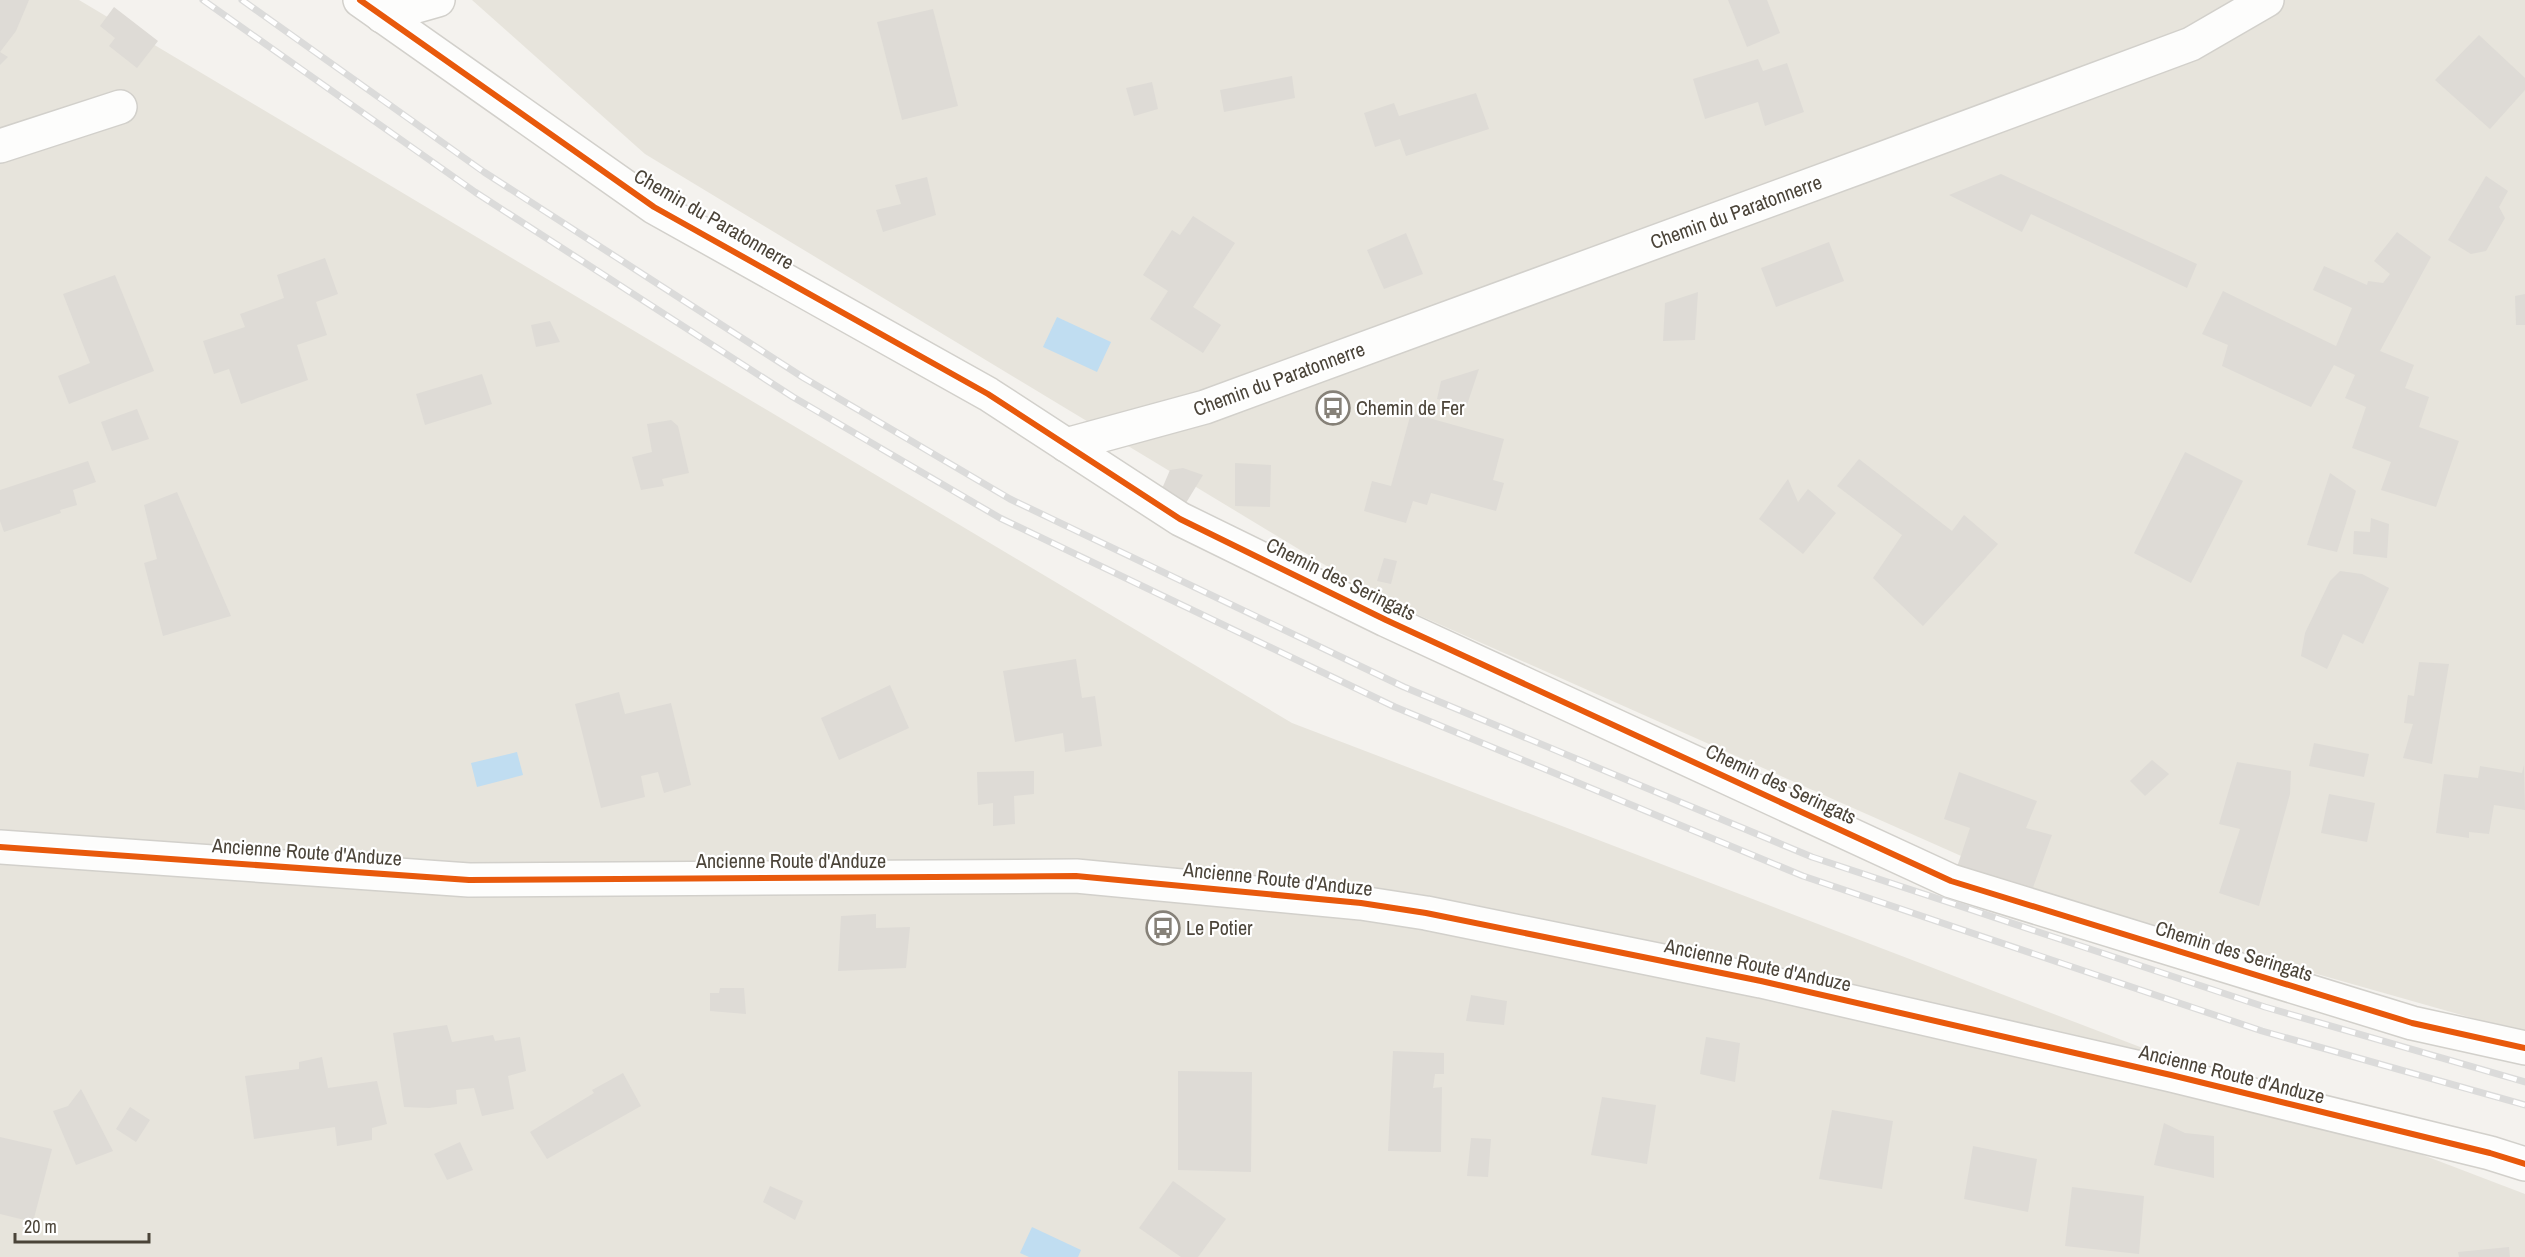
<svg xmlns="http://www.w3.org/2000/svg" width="2525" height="1257" font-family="'Archivo Narrow',sans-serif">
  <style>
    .residential { fill: #e7e4dc }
    .water { fill: #c0ddf1 }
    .building { fill: #dedbd6 }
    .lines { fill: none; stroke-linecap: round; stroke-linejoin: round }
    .minor-casing { stroke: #d2d0cb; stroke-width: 36 }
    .minor { stroke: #fdfdfc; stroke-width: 33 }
    .rail-casing { stroke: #dbdbda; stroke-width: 7 }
    .rail { stroke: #fff; stroke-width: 4.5; stroke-dasharray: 14; stroke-linecap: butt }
    .cycleway-casing { stroke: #fff; stroke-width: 10 }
    .cycleway { stroke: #e8590c; stroke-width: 6 }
    .labels { text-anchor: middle; stroke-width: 4.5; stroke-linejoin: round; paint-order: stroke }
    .street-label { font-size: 20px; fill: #4b4439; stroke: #fff }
    .poi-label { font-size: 20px; fill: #4b4439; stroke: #fff; text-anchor: start }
  </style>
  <rect width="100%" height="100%" fill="#f4f2ee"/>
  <g class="residential">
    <polygon points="0,0 79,0 1292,723 2525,1194 2525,1257 0,1257"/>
    <polygon points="472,0 2525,0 2525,1033 2067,903 1378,597 645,154"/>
  </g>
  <g class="water">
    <polygon points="1057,317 1111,342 1097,372 1043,347"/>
    <polygon points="517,752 523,775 477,787 471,763"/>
    <polygon points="1032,1227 1081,1250 1078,1257 1029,1257 1020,1253"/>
  </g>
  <g class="building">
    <polygon points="0,0 29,0 16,31 0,52 8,57 0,65"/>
    <polygon points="1728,0 1767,0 1780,33 1747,47"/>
    <polygon points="114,7 158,41 137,68 109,46 115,38 100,26"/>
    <polygon points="933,9 958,106 902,120 877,22"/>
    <polygon points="2479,35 2525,78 2525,90 2490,129 2435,80"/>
    <polygon points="1758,59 1763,71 1787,63 1804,112 1765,126 1758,102 1705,119 1693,79"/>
    <polygon points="1292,76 1295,98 1224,112 1220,90"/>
    <polygon points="1152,82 1158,109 1134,116 1126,88"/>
    <polygon points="1476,93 1489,129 1406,156 1400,139 1375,147 1364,113 1394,103 1399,116"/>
    <polygon points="2001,174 2197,264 2187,288 2031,214 2022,232 1949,195"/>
    <polygon points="2486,176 2508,191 2499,207 2505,218 2486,251 2471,254 2448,240"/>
    <polygon points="927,177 936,215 883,232 876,210 901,204 895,185"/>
    <polygon points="1193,216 1235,243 1193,307 1221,325 1203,353 1150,319 1168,291 1143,275 1172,230 1180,235"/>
    <polygon points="2397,232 2431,257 2380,351 2414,365 2405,388 2429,397 2419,427 2459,441 2436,507 2381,490 2391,462 2352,448 2366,407 2345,398 2355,375 2334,365 2311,407 2222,366 2228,345 2202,334 2223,291 2336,346 2352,308 2313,290 2324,266 2367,285 2368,281 2383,283 2390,274 2374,261"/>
    <polygon points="1406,233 1423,274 1384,289 1367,250"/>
    <polygon points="1829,242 1844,281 1776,307 1761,268"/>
    <polygon points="325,258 338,294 316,302 327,335 297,345 308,380 241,404 229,369 214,374 203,341 245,327 240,314 284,298 277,275"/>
    <polygon points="115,275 154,371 69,404 58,376 90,363 63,294"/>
    <polygon points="1698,292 1695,340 1663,341 1665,303"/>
    <polygon points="2525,294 2525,325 2516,325 2515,296"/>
    <polygon points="550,321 560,342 536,347 531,325"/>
    <polygon points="1479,369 1467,405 1437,399 1441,381"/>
    <polygon points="482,374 492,404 425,425 416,394"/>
    <polygon points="137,409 149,439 112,451 101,422"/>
    <polygon points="1411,413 1504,439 1493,480 1504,483 1496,511 1431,493 1427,505 1413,501 1406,523 1364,511 1372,481 1391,486"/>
    <polygon points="671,420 678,426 689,473 662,479 664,486 641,490 632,457 652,452 647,424"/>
    <polygon points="2185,452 2243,481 2191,583 2134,553"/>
    <polygon points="1859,459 1952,531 1964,515 1998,544 1923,626 1873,578 1902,535 1837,486"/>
    <polygon points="88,461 96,482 73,490 77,505 60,510 61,513 4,532 0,521 0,490"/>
    <polygon points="1235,463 1271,465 1270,507 1235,506"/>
    <polygon points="1183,468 1203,475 1186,503 1161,491 1170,470"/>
    <polygon points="2330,473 2356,491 2337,552 2307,545"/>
    <polygon points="1788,479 1798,502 1808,489 1836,513 1803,554 1759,519"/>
    <polygon points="177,492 231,616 163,636 144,563 157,559 144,505"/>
    <polygon points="2371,518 2389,524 2387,558 2353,554 2354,531 2370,532"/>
    <polygon points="1384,558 1397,561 1391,584 1377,581"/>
    <polygon points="2340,571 2362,574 2389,588 2363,644 2343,634 2327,669 2301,656 2305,633 2330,581"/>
    <polygon points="1076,659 1082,698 1095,696 1102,746 1065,752 1063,733 1015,742 1003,671"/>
    <polygon points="2419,662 2449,664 2432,764 2403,758 2413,724 2404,723 2408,695 2414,696"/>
    <polygon points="890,685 909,728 839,760 821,718"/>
    <polygon points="619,692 625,714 671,703 691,785 664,793 658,772 641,776 645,797 601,808 575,704"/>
    <polygon points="2314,743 2369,754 2364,777 2309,766"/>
    <polygon points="2152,760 2169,774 2145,796 2130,781"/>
    <polygon points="2237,762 2291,771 2290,794 2259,906 2219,893 2240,829 2219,824"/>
    <polygon points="2524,765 2525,810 2494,805 2489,834 2469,832 2469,838 2436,833 2444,774 2478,778 2480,766 2522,773"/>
    <polygon points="1034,771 1034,794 1014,796 1015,824 993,826 993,803 978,805 977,772"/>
    <polygon points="1959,772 2037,801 2026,828 2052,835 2031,893 1956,870 1970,828 1944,819"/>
    <polygon points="2329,794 2375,803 2367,842 2321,833"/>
    <polygon points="876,914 876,928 910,927 906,968 838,971 841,916"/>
    <polygon points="720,988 744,988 746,1014 710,1011 710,993 719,993"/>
    <polygon points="1471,995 1507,1001 1504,1025 1466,1021"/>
    <polygon points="447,1025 452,1042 493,1035 495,1041 520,1037 526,1071 508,1076 514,1109 482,1116 474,1088 456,1090 457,1104 429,1108 404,1107 393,1033"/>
    <polygon points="1706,1037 1740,1043 1735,1082 1700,1074"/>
    <polygon points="1393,1051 1444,1053 1444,1074 1435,1074 1433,1088 1442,1087 1441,1152 1388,1151"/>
    <polygon points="322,1057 328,1088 377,1081 387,1124 372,1128 372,1140 337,1146 335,1127 254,1139 245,1076 299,1069 299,1062"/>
    <polygon points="1178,1071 1252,1072 1251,1172 1178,1170"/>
    <polygon points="623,1073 641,1106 547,1159 530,1132 594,1093 592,1090"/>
    <polygon points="81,1089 113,1151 76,1165 53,1111 68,1106"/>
    <polygon points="1602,1097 1656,1105 1647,1164 1591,1155"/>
    <polygon points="130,1107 150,1120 136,1142 116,1129"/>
    <polygon points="1832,1110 1893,1121 1882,1189 1819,1179"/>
    <polygon points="2164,1123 2185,1133 2214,1136 2214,1178 2154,1165"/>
    <polygon points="0,1137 52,1149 33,1222 0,1214"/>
    <polygon points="1471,1138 1491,1139 1488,1177 1467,1176"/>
    <polygon points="460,1142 473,1170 447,1180 434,1154"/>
    <polygon points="1973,1146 2037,1159 2028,1212 1964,1199"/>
    <polygon points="1173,1181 1226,1219 1198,1257 1181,1257 1139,1228"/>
    <polygon points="770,1186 803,1201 795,1220 763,1202"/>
    <polygon points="2072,1187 2144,1196 2139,1254 2065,1246"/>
    <polygon points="2509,1247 2510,1257 2459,1257 2458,1252"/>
  </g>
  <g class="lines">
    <defs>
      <g id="minor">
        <polyline points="360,0 654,207 988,394 1180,519 1386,620 1951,881 2412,1023 2525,1048"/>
        <polyline points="382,16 438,0"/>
        <polyline points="0,146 120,107"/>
        <polyline points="1066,445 1205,407 1884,158 2191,44 2267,0"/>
        <polyline points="0,847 469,880 1076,876 1361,903 1426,913 1761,981 2171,1075 2490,1153 2525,1164"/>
      </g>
    </defs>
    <use href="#minor" class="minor-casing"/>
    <use href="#minor" class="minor"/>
    <defs>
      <g id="rail">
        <polyline points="203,0 475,192 793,397 1000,518 1395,707 1803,876 2262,1031 2525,1105"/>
        <polyline points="242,0 484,172 804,378 1010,499 1404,687 1812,857 2265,1007 2525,1082"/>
      </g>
    </defs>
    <use href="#rail" class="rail-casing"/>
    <use href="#rail" class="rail"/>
    <defs>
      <g id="cycleway">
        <polyline points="360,0 654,207 988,394 1180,519 1386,620 1951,881 2412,1023 2525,1048"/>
        <polyline points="0,847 469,880 1076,876 1361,903 1426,913 1761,981 2171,1075 2490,1153 2525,1164"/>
      </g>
    </defs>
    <use href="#cycleway" class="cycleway-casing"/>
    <use href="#cycleway" class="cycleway"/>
  </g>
  <defs>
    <symbol id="bus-ring" viewBox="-11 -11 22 22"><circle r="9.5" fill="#fff" stroke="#868178" stroke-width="1.5"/><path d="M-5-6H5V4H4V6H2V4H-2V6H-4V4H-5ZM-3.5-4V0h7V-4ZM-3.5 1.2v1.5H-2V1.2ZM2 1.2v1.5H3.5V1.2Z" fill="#868178"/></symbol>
  </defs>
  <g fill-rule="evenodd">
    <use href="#bus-ring" x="1314" y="389" width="38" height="38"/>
    <use href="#bus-ring" x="1144" y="909" width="38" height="38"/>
  </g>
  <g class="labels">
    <g class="street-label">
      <text transform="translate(1736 212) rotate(-20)" y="7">Chemin du Paratonnerre</text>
      <text transform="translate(714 219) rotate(30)" y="7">Chemin du Paratonnerre</text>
      <text transform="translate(1279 379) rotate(-20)" y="7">Chemin du Paratonnerre</text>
      <text transform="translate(1341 579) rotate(26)" y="7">Chemin des Seringats</text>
      <text transform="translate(1781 784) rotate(25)" y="7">Chemin des Seringats</text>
      <text transform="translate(307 852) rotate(4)" y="7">Ancienne Route d'Anduze</text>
      <text x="791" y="868">Ancienne Route d'Anduze</text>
      <text transform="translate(1278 879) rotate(6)" y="7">Ancienne Route d'Anduze</text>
      <text transform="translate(2234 951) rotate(17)" y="7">Chemin des Seringats</text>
      <text transform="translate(1758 965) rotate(12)" y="7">Ancienne Route d'Anduze</text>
      <text transform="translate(2232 1074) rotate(14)" y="7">Ancienne Route d'Anduze</text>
    </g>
    <g class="poi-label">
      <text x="1356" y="415">Chemin de Fer</text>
      <text x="1186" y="935">Le Potier</text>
    </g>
  </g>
  <path d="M15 1233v9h134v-9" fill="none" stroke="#4b4439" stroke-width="3"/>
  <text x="24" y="1233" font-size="18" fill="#4b4439" stroke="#ffffff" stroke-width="4.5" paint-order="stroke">20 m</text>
</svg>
